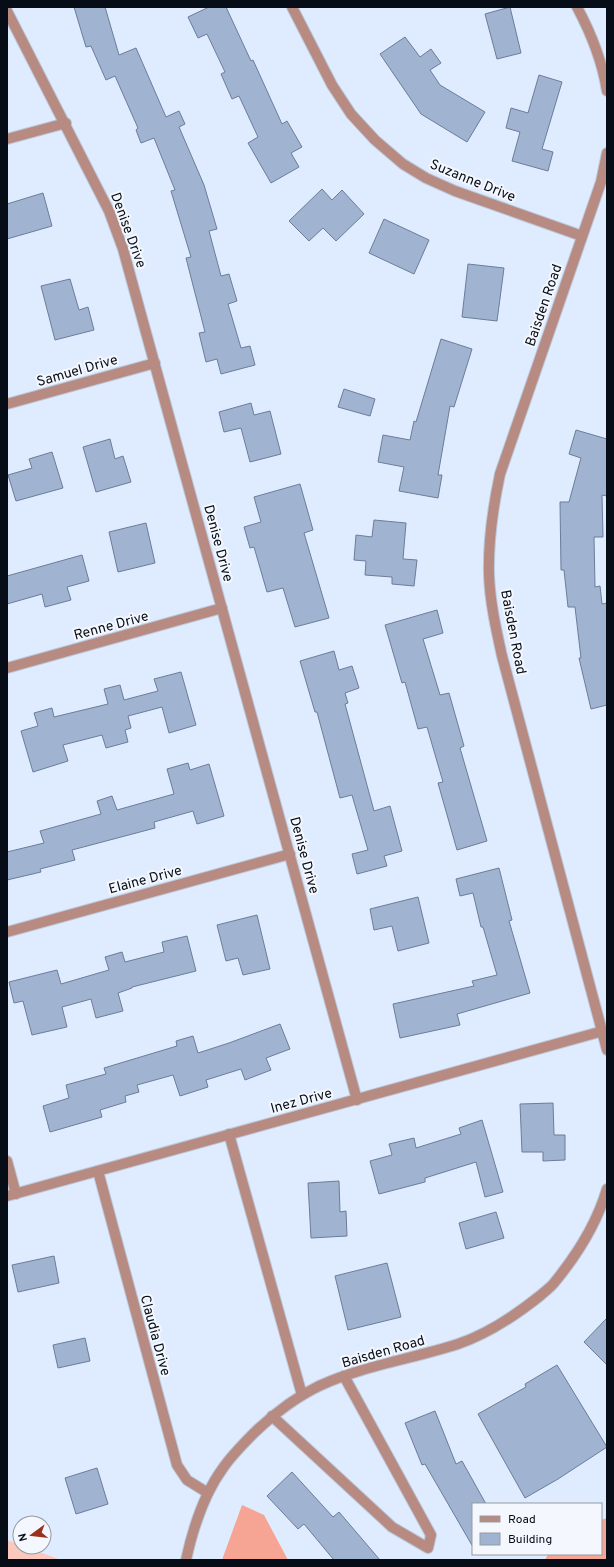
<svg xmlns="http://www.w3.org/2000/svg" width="614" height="1567" font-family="Overpass,sans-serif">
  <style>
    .green { fill: #fbc8bd }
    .forest { fill: #f6a493 }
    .building { fill: #a0b3d1; stroke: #6b7d99 }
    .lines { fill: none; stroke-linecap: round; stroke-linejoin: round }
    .minor-casing { stroke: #bcc7d9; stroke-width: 12 }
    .minor { stroke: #b78b81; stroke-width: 10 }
    .labels { text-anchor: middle; stroke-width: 4; stroke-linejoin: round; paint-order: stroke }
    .street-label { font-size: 14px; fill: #070d16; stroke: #f4f8fe }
  </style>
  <rect width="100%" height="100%" fill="#dfebfe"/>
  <polygon class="green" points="7,1540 20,1545 20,1547 26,1547 61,1560 7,1560"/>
  <g class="forest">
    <polygon points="242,1505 264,1515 288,1560 222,1560"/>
    <polygon points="607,1518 607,1560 545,1560 548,1554 601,1554 601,1520"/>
  </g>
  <g class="building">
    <polygon points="74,7 105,7 119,55 136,48 166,117 179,111 185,124 179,127 204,185 217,229 209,231 221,276 229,274 237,301 228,304 241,348 250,346 255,365 221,374 217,359 206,362 199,333 205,332 186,258 191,257 171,191 175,190 154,138 141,143 136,130 138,128 115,76 106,80 91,46 86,47"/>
    <polygon points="209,7 226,7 251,61 253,60 282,124 287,121 302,147 291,153 299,167 271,183 248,143 258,137 239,96 232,99 221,74 225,72 207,34 198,38 188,17"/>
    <polygon points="510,7 521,53 497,59 485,14"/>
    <polygon points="405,37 420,57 431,49 441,63 430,70 440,85 485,112 467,142 421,114 380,54"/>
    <polygon points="539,75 562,82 542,149 553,152 548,171 512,161 520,132 506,128 511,108 528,113"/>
    <polygon points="322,189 332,200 342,190 364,214 336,241 323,228 309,241 289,221"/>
    <polygon points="43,193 52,226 7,239 7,204"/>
    <polygon points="384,219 429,240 414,274 369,253"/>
    <polygon points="468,264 504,268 497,321 462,317"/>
    <polygon points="70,279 79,310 88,307 94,330 55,340 41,286"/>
    <polygon points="441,339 472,349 454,407 450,406 438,475 442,475 438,498 399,491 404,467 378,462 383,435 410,440 414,421 416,422"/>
    <polygon points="344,389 375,399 370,416 338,407"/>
    <polygon points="251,403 254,415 270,411 281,454 250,462 241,428 224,432 219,412"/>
    <polygon points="576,430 607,439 607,496 602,495 603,537 594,537 595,587 600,586 602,604 607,603 607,705 591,709 579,658 581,658 575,607 568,607 564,570 561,570 560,502 569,502 581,458 569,454"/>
    <polygon points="110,439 115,459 123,456 131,482 96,492 83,447"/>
    <polygon points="52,452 63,488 16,501 8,475 32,468 29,459"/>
    <polygon points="300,484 313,530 304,533 329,618 295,627 283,588 267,592 254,547 250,548 244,527 261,522 254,497"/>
    <polygon points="374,520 406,523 403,559 417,560 414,586 392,584 392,577 365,575 366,561 354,560 356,535 372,537"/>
    <polygon points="146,523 155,563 118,572 109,532"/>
    <polygon points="82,555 89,581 67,587 71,600 45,607 42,594 7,604 7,576"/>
    <polygon points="437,610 443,633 423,639 440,695 449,693 464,746 460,748 487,841 457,850 438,783 443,782 427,727 418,729 405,682 402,683 385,625"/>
    <polygon points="334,651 339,670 352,666 359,688 345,693 348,703 345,704 374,811 390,806 402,851 384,856 387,866 357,874 352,854 368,850 352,795 340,798 317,712 315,712 300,661"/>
    <polygon points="181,672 196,725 169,733 162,707 128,716 131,728 125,730 128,742 106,748 102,735 63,745 68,761 33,772 21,731 38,726 34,713 52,708 54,717 108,704 104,689 120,685 124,700 158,691 154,679"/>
    <polygon points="188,763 190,770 209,764 224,816 197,824 193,811 154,822 155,828 72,850 75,860 40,869 41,872 7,880 7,852 44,843 40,831 101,814 97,801 112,796 117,810 174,794 167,769"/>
    <polygon points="499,868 512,920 509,921 530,993 457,1014 460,1025 400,1038 393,1004 474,986 472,981 497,975 483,927 481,927 473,893 460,896 456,879"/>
    <polygon points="418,897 429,943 398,951 392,926 374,930 370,909"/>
    <polygon points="257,915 270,969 243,975 238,958 226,961 217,925"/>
    <polygon points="187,936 196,971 132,987 132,988 118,993 123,1011 96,1018 91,999 62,1007 67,1027 32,1035 23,1001 14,1003 9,982 57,970 61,984 109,970 105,957 122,952 125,962 164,952 162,942"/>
    <polygon points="280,1024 290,1049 266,1058 271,1070 245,1080 241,1069 206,1080 208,1087 180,1096 173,1075 137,1085 139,1092 125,1096 126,1102 100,1110 102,1117 50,1132 43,1106 69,1098 66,1085 106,1074 104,1068 177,1046 176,1041 193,1036 198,1053 229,1043"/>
    <polygon points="553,1103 554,1135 565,1135 565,1160 543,1161 543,1152 522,1152 520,1104"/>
    <polygon points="482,1120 503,1192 485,1197 476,1162 425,1178 425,1182 379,1194 370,1161 392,1155 389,1144 414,1138 416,1148 461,1134 459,1128"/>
    <polygon points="339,1181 340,1212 346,1211 347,1236 311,1238 308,1183"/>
    <polygon points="496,1212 504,1238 466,1249 459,1223"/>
    <polygon points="54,1256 59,1283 18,1292 12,1265"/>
    <polygon points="387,1263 401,1317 348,1330 335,1276"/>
    <polygon points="607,1318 607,1365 584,1342"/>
    <polygon points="85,1338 90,1361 58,1368 53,1345"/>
    <polygon points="557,1365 607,1447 558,1479 525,1498 478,1414 526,1387 525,1384"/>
    <polygon points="435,1411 456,1464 462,1461 486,1504 473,1504 473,1547 425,1464 422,1465 405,1423"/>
    <polygon points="97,1468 108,1504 76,1514 65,1478"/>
    <polygon points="292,1472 333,1517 339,1512 380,1560 334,1560 304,1524 298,1529 267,1496"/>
  </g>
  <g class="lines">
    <defs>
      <g id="minor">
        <polyline points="292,7 332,85 351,114 375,140 403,164 426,178 455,191 582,236"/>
        <path d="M577 7C592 35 602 60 607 91"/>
        <polyline points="7,11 109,211 123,249 357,1100"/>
        <polyline points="7,139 66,123"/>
        <path d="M607 153 601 182 500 474C493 507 488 541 489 575 490 602 496 629 502 656L607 1050"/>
        <polyline points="7,404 155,363"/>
        <polyline points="7,668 222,608"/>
        <polyline points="7,932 290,854"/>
        <polyline points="229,1134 302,1395"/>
        <polyline points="7,1161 16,1194"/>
        <polyline points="98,1171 177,1465 187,1480 208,1493"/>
        <polyline points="7,1196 603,1031"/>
        <polyline points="272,1416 392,1527 428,1548 431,1535 344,1376"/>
        <path d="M186 1560C193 1528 204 1494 223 1468 232 1455 244 1443 255 1432 275 1413 294 1398 319 1386 362 1366 412 1359 458 1344 488 1334 516 1315 541 1295 545 1291 550 1288 554 1283 577 1255 597 1223 607 1189"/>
      </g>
    </defs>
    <use href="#minor" class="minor-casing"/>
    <use href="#minor" class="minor"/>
  </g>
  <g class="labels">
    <g class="street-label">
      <text transform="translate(473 180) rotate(22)" y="5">Suzanne Drive</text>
      <text transform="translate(129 230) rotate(70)" y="5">Denise Drive</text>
      <text transform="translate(543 305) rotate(-71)" y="5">Baisden Road</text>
      <text transform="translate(77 370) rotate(-16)" y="5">Samuel Drive</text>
      <text transform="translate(219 543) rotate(75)" y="5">Denise Drive</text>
      <text transform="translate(111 625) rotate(-15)" y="5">Renne Drive</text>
      <text transform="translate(514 632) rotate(79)" y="5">Baisden Road</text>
      <text transform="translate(305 855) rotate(75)" y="5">Denise Drive</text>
      <text transform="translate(145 879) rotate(-15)" y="5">Elaine Drive</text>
      <text transform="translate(301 1100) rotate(-15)" y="5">Inez Drive</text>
      <text transform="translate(156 1335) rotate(75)" y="5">Claudia Drive</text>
      <text transform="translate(383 1351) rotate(-16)" y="5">Baisden Road</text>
    </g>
  </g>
  <rect width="614" height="1567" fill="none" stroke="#070d16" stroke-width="16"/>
  <rect x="472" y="1503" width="130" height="52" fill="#f4f8fe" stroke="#959aa1"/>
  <rect x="480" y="1516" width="20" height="6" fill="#b78b81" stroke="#959aa1"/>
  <text x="508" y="1523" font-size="12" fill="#070d16">Road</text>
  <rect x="480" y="1533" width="20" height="12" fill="#a0b3d1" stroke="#959aa1"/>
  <text x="508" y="1543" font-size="12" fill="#070d16">Building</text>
  <g transform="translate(32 1535) rotate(255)"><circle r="19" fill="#f4f8fe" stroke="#959aa1"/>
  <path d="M0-3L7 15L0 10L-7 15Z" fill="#9a311e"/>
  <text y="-6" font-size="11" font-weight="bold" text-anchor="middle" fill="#070d16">N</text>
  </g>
</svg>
